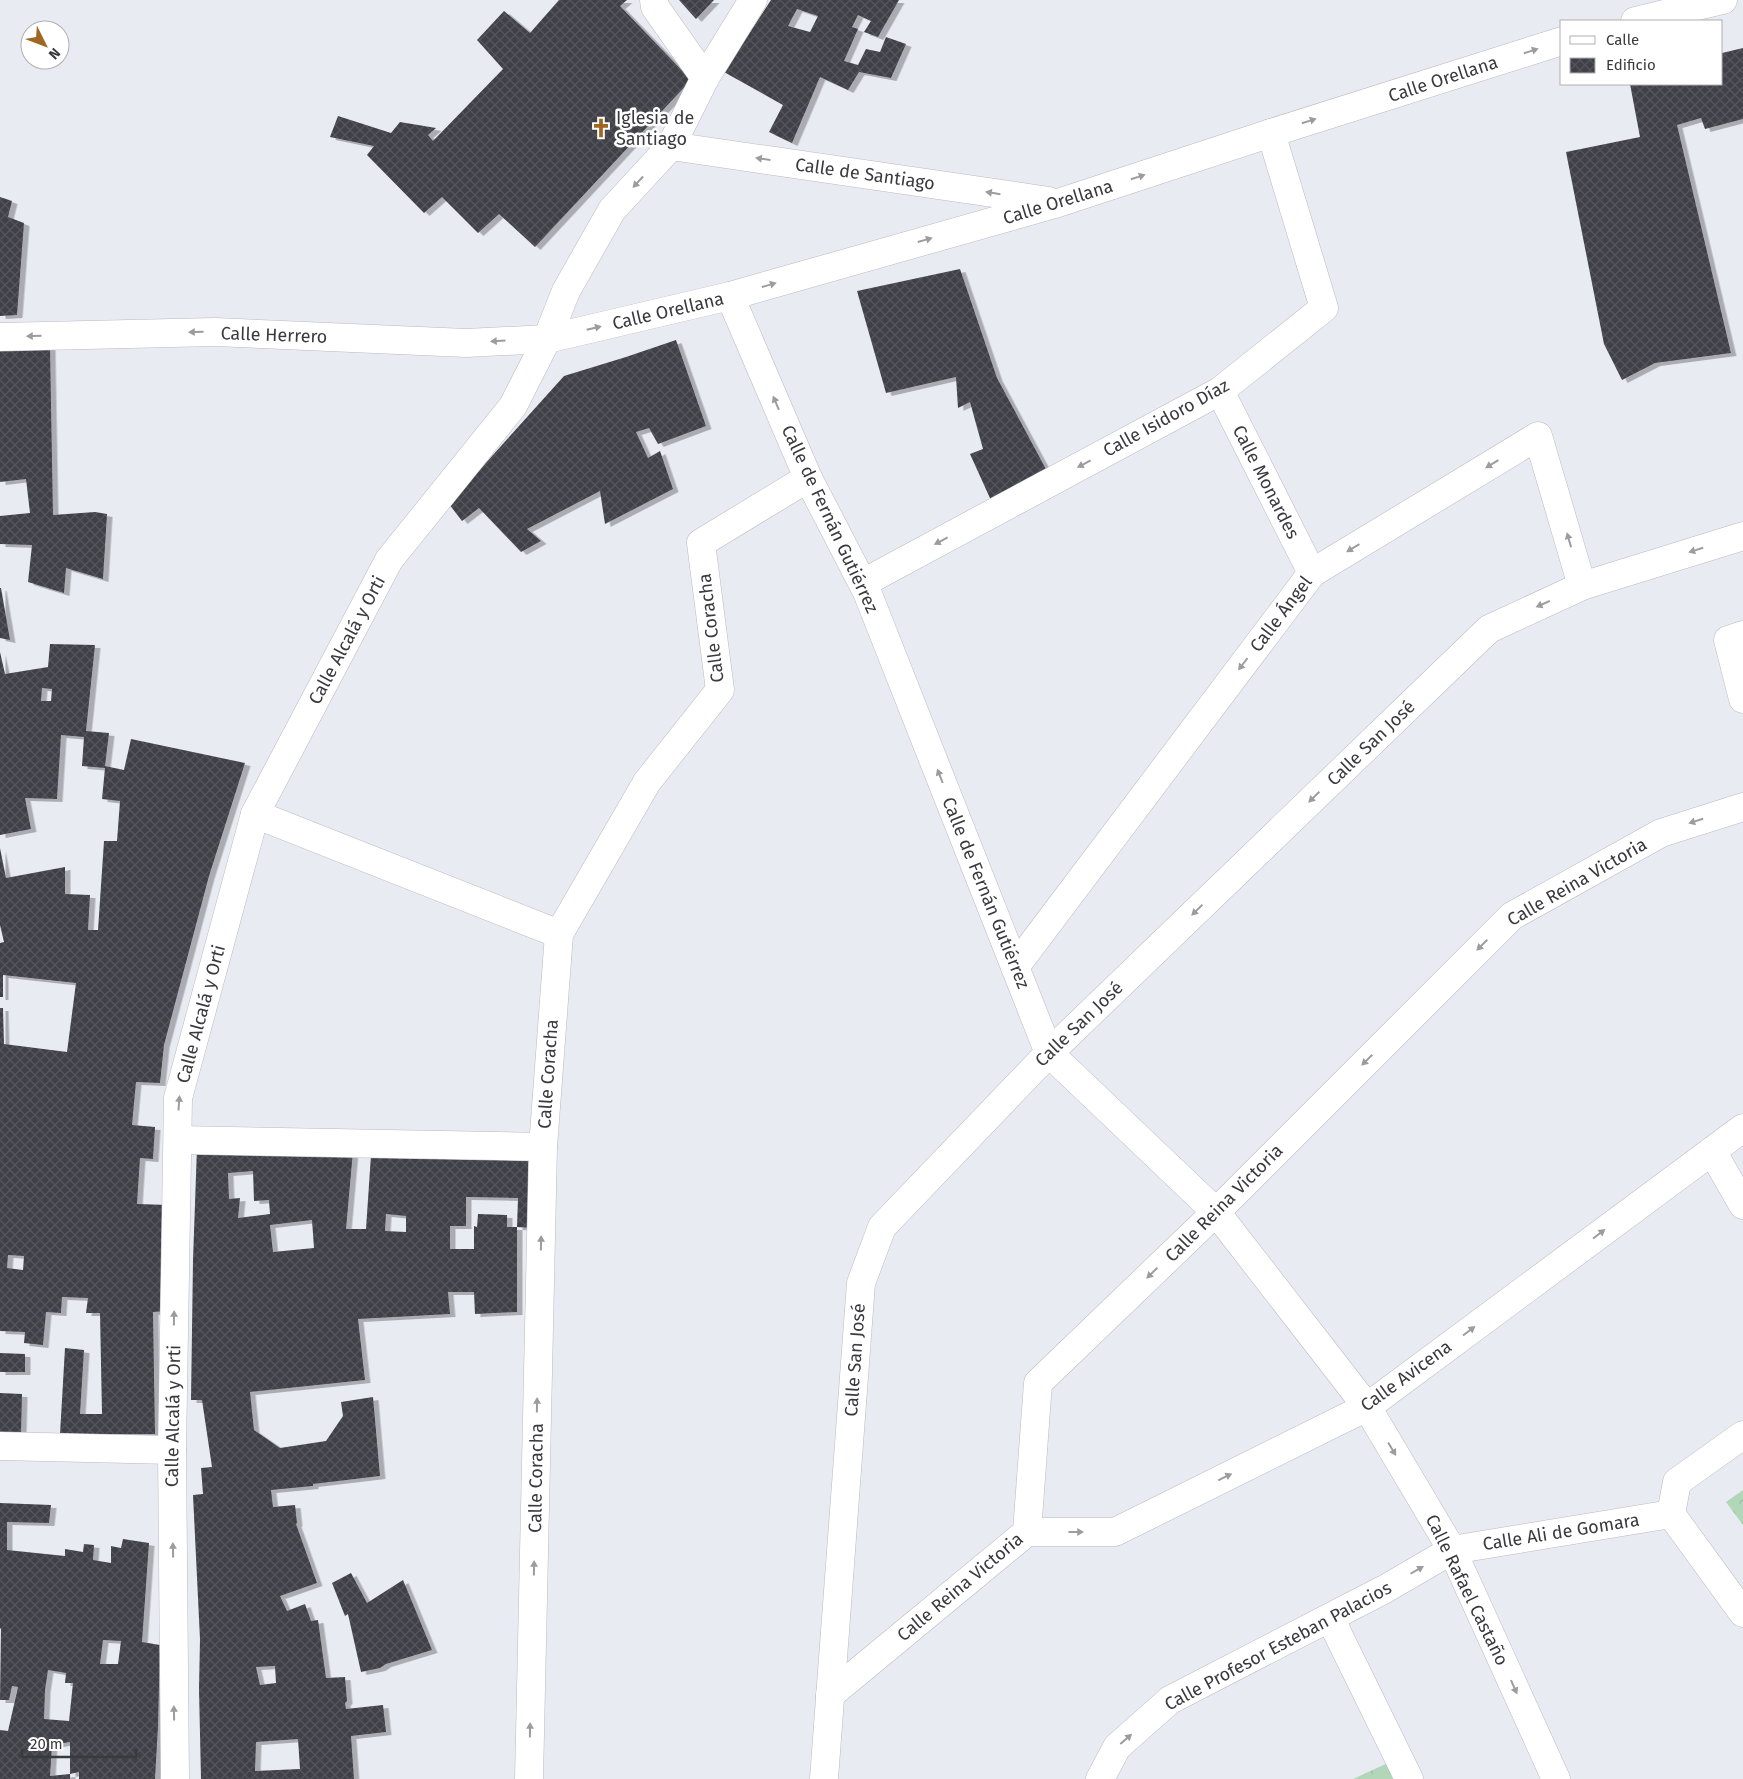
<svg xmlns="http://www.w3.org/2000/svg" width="1743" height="1779" font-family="'Fira Sans',sans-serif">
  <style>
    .park { fill: url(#park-crowns) }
    .building { fill: url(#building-cross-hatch); fill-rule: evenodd; filter: url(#shadow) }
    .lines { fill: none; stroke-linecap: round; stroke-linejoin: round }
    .minor-casing { stroke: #b9bac3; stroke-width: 29 }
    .minor { stroke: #fff; stroke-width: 28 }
    .oneway { fill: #9c9c9e }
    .labels { text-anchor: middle; stroke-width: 5; stroke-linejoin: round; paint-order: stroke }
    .street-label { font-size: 18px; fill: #3a3a3e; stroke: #fff }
    .poi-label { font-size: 18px; fill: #3a3a3e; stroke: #fff; text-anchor: start }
  </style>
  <defs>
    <pattern id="park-crowns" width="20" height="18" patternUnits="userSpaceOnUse" patternTransform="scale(1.25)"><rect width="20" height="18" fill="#b1d7b8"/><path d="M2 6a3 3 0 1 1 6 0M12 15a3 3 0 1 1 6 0" fill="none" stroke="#99b99f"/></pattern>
    <pattern id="building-cross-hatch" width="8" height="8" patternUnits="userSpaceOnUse" patternTransform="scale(1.25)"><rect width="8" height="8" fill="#404148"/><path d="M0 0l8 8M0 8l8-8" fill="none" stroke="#54555b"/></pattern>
    <filter id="shadow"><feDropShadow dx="5.5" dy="3" stdDeviation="0" flood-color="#0004"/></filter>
  </defs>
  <rect width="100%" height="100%" fill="#e9ebf3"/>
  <g class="park">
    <polygon points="1743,1490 1743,1525 1726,1502"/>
    <polygon points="1390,1762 1399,1779 1353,1779"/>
  </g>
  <g class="building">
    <polygon points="559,0 627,0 620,6 691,80 535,247 499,214 478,233 442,197 424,213 367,155 374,146 330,137 338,116 391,133 400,122 436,128 428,135 433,141 503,69 477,40 504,11 530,33"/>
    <polygon points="679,0 714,0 696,19"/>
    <path d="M771 0H899L878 37 864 32 871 21 858 15 852 27 858 29 844 61 858 65 866 49 880 52 886 37 906 44 891 78 859 72 848 90 820 77 792 143 769 132 783 105 724 72ZM797 9 818 16 810 32 788 26Z"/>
    <polygon points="1743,48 1743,119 1705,129 1701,118 1677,125 1731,353 1655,363 1622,380 1604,344 1566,152 1640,137 1630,84 1722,84 1722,53"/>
    <polygon points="0,197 12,201 8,217 24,223 17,315 0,316"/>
    <polygon points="960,269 997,378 1048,473 994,507 970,454 983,449 970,402 958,408 956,377 886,393 857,291"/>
    <polygon points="676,340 706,426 658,444 649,428 636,432 648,458 660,451 673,489 605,524 600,491 527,529 541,541 521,552 479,508 462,521 449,504 564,376 626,357"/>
    <polygon points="0,346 50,347 53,515 95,512 107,514 103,579 66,568 64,593 28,582 32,545 0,544 0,516 30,513 26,479 0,482"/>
    <polygon points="0,588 1,588 10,640 0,638"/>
    <path d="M50 644 95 645 86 731 109 733 105 766 124 770 131 739 245 763 209 876 164 1045 160 1083 136 1082 132 1125 155 1127 153 1159 140 1158 137 1204 169 1205 167 1311 153 1312 155 1434H60L65 1348 84 1350 80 1414H102L100 1313H86L88 1298 62 1297 61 1313 46 1312 43 1345 24 1343 25 1332 0 1331V1008H3L4 1044 67 1052 76 983 3 975V997H0V943L4 942 0 925V848L6 878 65 867V894L90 895 88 930H98L104 841H117L120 801 102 799 105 768 82 766 84 737 61 735 57 799 25 798 31 829 0 835V652L5 674 48 667ZM42 688 52 689 51 701H41ZM8 1255 24 1256 23 1270 7 1268Z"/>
    <path d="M197 1147 353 1151 346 1229H366L371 1155 533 1157V1228L517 1227 518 1198 466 1197V1226H450V1249H474V1226L477 1227 478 1214 507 1215V1227H517V1312L475 1314 474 1292H448L450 1314 358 1319 365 1380 250 1392 254 1430 280 1448 326 1441 343 1416 341 1402 373 1397 380 1476 313 1484V1486L271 1490 273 1507 295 1505 297 1523 296 1524 317 1583 280 1596 287 1611 305 1604 311 1621 318 1620 326 1678 345 1677 347 1701 345 1703 346 1709 383 1705 386 1732 351 1736 354 1779H201L199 1689 200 1639 193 1495 203 1494 201 1468 212 1467 202 1400H191L193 1260ZM253 1171 254 1201 269 1200 270 1214 238 1218 240 1198 229 1199 228 1173ZM386 1214 406 1216V1232L385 1231ZM312 1220 314 1248 273 1252 270 1225ZM275 1666 276 1683 260 1685 256 1667ZM298 1739 300 1769 255 1771 256 1742Z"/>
    <polygon points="0,1353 25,1354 25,1372 0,1372"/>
    <polygon points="0,1393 22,1394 21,1434 0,1434"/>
    <path d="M0 1503 51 1505 49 1523 7 1522V1550L65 1556V1549L83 1552 84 1544 94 1545 93 1560 111 1563V1546L121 1548 123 1539 149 1543 142 1642 160 1645 158 1727 155 1779H79V1772L70 1774V1779H0V1730L8 1731 18 1687 12 1686 9 1700H0L1 1629 0 1628ZM103 1640 121 1641 118 1664H100ZM48 1670 66 1673 65 1683H73L69 1721 44 1719 45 1690ZM70 1742V1774L50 1776 52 1745Z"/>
    <polygon points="351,1573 367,1603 403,1580 432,1650 386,1664 380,1668 361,1672 348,1614 345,1616 332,1583"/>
  </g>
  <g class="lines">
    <defs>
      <g id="minor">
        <polyline points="654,0 655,7 705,78"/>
        <polyline points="1635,21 1723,0"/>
        <polyline points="671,146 1049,201"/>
        <polyline points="730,296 808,478 867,592 1049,1053 1216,1212 1367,1407 1452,1550 1556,1779"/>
        <polyline points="0,337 215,332 466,343 547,339 730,296 1058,203 1271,133 1562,41"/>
        <polyline points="1220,391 1312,573"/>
        <polyline points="863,583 1220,391 1324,308 1271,133"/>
        <polyline points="1743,635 1728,640 1743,699"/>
        <polyline points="255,814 559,934"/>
        <polyline points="1015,967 1312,573 1538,436 1582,586"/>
        <polyline points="178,1140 543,1147"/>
        <polyline points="1712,1151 1743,1205"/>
        <polyline points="1743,1435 1677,1482 1671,1514 1743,1613"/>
        <polyline points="0,1446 172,1450"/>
        <polyline points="1027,1532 1115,1532 1367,1407 1743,1128"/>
        <polyline points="1330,1618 1409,1779"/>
        <polyline points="830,1695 1027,1532 1038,1383 1216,1212 1512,916 1661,833 1743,807"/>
        <polyline points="175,1779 172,1450 178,1098 255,814 389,560 513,406 547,339 566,291 612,210 671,146 705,78 753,0"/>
        <polyline points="529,1779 543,1147 559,934 647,782 720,690 701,543 808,478"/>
        <polyline points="824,1779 861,1283 882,1227 1049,1053 1489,629 1582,586 1743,536"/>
        <polyline points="1100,1779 1117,1747 1170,1700 1385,1589 1452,1550 1671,1514"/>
      </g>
    </defs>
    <use href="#minor" class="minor-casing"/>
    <use href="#minor" class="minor"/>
  </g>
  <defs><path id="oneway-solid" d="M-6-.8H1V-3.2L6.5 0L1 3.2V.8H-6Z" transform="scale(1.25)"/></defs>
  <g class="oneway">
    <use href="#oneway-solid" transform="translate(1531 51) rotate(-18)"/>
    <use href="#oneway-solid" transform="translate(1309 121) rotate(-18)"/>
    <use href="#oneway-solid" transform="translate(763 159) rotate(-172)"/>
    <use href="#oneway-solid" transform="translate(1138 177) rotate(-18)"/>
    <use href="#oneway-solid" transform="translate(638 182) rotate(133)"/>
    <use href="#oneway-solid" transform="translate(993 193) rotate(-171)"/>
    <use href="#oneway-solid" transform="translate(925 240) rotate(-16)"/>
    <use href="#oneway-solid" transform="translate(769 285) rotate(-16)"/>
    <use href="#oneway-solid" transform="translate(594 328) rotate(-13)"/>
    <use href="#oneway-solid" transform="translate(196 332) rotate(179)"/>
    <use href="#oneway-solid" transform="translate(34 336) rotate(179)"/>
    <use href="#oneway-solid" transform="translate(498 341) rotate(177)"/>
    <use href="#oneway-solid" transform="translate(776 403) rotate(-113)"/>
    <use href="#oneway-solid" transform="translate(1084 464) rotate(152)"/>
    <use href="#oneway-solid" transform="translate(1492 464) rotate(149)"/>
    <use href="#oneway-solid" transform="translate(1569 540) rotate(-106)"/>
    <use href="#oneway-solid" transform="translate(941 541) rotate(152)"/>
    <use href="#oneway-solid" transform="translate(1353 548) rotate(149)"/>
    <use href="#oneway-solid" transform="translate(1696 550) rotate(163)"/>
    <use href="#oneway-solid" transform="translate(1543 604) rotate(156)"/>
    <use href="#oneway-solid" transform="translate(1243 664) rotate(127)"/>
    <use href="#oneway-solid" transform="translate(940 776) rotate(-111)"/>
    <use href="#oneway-solid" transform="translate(1314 797) rotate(136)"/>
    <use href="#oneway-solid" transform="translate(1696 821) rotate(163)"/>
    <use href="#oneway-solid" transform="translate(1197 910) rotate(136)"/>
    <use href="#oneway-solid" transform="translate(1482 945) rotate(135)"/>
    <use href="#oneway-solid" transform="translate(1367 1060) rotate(135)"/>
    <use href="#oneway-solid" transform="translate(179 1103) rotate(-86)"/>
    <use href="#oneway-solid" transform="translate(1599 1234) rotate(-37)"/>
    <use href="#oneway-solid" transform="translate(541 1243) rotate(-89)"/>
    <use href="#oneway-solid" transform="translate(1152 1273) rotate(136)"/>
    <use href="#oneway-solid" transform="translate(174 1318) rotate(-89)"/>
    <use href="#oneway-solid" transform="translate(1469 1331) rotate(-37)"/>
    <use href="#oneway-solid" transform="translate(537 1405) rotate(-89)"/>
    <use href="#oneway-solid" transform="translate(1392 1449) rotate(59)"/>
    <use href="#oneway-solid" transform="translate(1225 1477) rotate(-26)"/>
    <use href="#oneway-solid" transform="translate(1076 1532)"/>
    <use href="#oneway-solid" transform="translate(173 1550) rotate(-91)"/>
    <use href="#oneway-solid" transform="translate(534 1568) rotate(-89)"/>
    <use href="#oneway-solid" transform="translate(1417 1570) rotate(-30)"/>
    <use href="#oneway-solid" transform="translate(1514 1687) rotate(66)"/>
    <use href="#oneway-solid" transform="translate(174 1713) rotate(-91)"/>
    <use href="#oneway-solid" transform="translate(530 1730) rotate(-89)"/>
    <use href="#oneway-solid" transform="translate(1126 1739) rotate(-41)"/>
  </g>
  <defs>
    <symbol id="church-bare" viewBox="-9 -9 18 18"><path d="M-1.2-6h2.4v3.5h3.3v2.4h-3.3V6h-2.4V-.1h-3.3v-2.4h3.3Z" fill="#9f6624" stroke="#fff" stroke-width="2.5" paint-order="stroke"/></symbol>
  </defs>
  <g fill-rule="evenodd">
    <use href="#church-bare" x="587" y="114" width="28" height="28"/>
  </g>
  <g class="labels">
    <g class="street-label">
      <text transform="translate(1443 79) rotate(-18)" y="6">Calle Orellana</text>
      <text transform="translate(865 174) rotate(8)" y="6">Calle de Santiago</text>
      <text transform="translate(1058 202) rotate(-17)" y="6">Calle Orellana</text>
      <text transform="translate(668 311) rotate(-13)" y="6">Calle Orellana</text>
      <text transform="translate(274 335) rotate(2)" y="6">Calle Herrero</text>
      <text transform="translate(1166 418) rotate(-29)" y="6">Calle Isidoro Díaz</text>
      <text transform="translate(1266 482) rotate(63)" y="6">Calle Monardes</text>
      <text transform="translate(830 519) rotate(65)" y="6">Calle de Fernán Gutiérrez</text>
      <text transform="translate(1281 614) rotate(-53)" y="6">Calle Ángel</text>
      <text transform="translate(711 628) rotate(-97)" y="6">Calle Coracha</text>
      <text transform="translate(347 640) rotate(-62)" y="6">Calle Alcalá y Orti</text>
      <text transform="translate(1371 743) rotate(-44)" y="6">Calle San José</text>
      <text transform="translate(1577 882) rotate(-30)" y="6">Calle Reina Victoria</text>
      <text transform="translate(986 893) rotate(68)" y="6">Calle de Fernán Gutiérrez</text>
      <text transform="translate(201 1014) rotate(-75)" y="6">Calle Alcalá y Orti</text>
      <text transform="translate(1079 1024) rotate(-44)" y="6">Calle San José</text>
      <text transform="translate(548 1074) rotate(-86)" y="6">Calle Coracha</text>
      <text transform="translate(1224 1203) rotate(-45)" y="6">Calle Reina Victoria</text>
      <text transform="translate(855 1360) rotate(-86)" y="6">Calle San José</text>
      <text transform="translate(1406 1376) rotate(-36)" y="6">Calle Avicena</text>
      <text transform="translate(173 1416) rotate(-89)" y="6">Calle Alcalá y Orti</text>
      <text transform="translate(536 1478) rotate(-89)" y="6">Calle Coracha</text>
      <text transform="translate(1561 1532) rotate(-9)" y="6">Calle Ali de Gomara</text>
      <text transform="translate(960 1587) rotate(-40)" y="6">Calle Reina Victoria</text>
      <text transform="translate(1467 1590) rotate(64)" y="6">Calle Rafael Castaño</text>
      <text transform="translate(1278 1646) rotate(-28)" y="6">Calle Profesor Esteban Palacios</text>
    </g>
    <g class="poi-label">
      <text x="616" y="124">Iglesia de<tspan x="616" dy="21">Santiago</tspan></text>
    </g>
  </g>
  <rect x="1560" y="20" width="162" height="65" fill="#ffffff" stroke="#b0b0b2"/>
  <rect x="1570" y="36" width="25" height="8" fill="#ffffff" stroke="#b0b0b2"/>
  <text x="1606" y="45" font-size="15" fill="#3a3a3e">Calle</text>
  <rect x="1570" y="58" width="25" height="15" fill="url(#building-cross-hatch)" stroke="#b0b0b2"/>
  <text x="1606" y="70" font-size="15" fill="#3a3a3e">Edificio</text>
  <g transform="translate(45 45) rotate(132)"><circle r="24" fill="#ffffff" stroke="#b0b0b2"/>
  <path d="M0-4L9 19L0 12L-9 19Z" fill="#9f6624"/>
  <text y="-8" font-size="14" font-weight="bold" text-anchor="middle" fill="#3a3a3e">N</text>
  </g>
  <path d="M22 1749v8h114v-8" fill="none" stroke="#3a3a3e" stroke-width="2.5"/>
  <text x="30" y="1749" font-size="15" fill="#3a3a3e" stroke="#ffffff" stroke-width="4" paint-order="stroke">20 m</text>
</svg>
